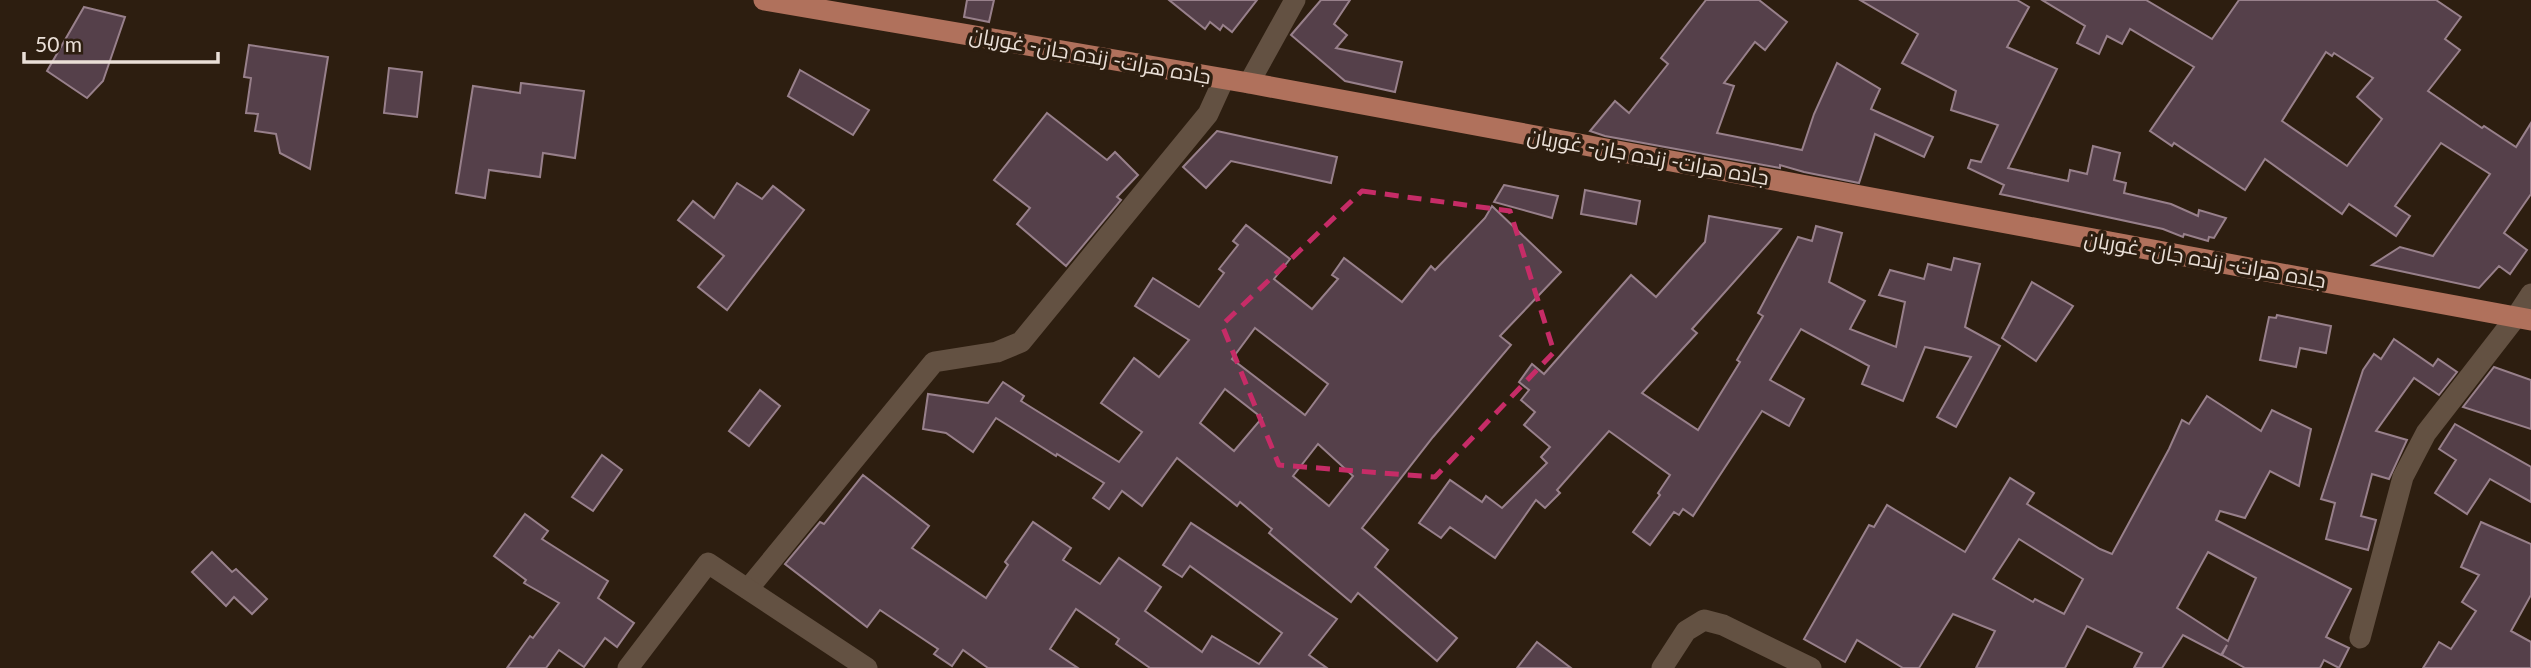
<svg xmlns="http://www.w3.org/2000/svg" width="2531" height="668" font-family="Lato,Cairo,sans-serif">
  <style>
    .building { fill: #55404a; stroke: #98808b; stroke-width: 2; fill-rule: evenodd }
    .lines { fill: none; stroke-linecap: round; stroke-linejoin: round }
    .street { stroke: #635142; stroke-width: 21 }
    .primary { stroke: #b0715c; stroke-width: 21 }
    .marked { fill: none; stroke: #c62c67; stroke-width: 5; stroke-dasharray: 14 9; stroke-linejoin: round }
    .labels { text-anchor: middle; stroke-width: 7; stroke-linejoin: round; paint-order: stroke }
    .street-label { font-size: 21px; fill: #eadfd7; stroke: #2d1e10 }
  </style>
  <rect width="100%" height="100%" fill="#2d1e10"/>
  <g class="building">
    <polygon points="967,0 994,0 989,22 964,17"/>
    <polygon points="1169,0 1257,0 1232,32 1223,25 1220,30 1210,22 1205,29"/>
    <polygon points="1321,0 1350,0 1334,24 1347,35 1336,48 1402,62 1395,92 1345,81 1291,35"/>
    <polygon points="1706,0 1759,0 1787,22 1765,50 1755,42 1724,83 1734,86 1717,133 1802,150 1814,114 1837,63 1880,89 1871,109 1933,137 1924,157 1875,134 1859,183 1804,172 1780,165 1780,168 1605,136 1590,131 1615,101 1629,113 1668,64 1661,58"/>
    <polygon points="1860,0 2017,0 2029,7 2007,47 2057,69 2008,168 2068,181 2070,170 2087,174 2093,146 2120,153 2114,180 2126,183 2124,193 2171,204 2198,216 2199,210 2226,218 2214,238 2209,237 2208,241 2184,234 2183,237 2163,229 2000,194 2004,185 1968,168 1971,160 1981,162 1998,125 1951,110 1956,91 1902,63 1918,34"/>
    <path d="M2042 0H2146L2212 39 2239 0H2436L2461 17 2445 39 2460 50 2428 91 2482 128 2484 126 2516 147 2531 123V194L2504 233 2527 250 2510 274 2499 266 2479 288 2372 265 2400 247 2433 256 2490 174 2441 143 2395 206 2410 216 2396 236 2349 204 2342 214 2265 159 2245 190 2174 143 2172 146 2150 131 2194 67 2130 29 2122 44 2107 36 2099 54 2077 43 2085 26ZM2326 52 2332 56 2334 53 2373 78 2357 97 2382 119 2347 166 2282 121Z"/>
    <polygon points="84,7 125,17 103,81 87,98 47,71"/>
    <polygon points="249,45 328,57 310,169 280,153 276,134 255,131 258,114 246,113 251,78 244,77"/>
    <polygon points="389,68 422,72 417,117 384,113"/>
    <polygon points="800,70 869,110 853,135 788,96"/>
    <polygon points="521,83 584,91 575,158 543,153 540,177 489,170 485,198 456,193 473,86 520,93"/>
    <polygon points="1047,113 1107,160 1115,152 1138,175 1117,197 1121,200 1066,266 1017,224 1030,208 994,180"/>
    <polygon points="1217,131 1337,157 1331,183 1231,161 1206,188 1183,167"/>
    <polygon points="737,183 762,199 773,186 804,210 727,310 698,287 724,256 678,220 693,201 714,218"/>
    <polygon points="1504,185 1558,196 1552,218 1494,202"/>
    <polygon points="1585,190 1640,201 1636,224 1581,214"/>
    <path d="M1492 206 1561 272 1500 336 1511 345 1433 437 1362 528 1388 550 1375 567 1457 638 1437 661 1358 593 1351 602 1269 533 1272 529 1240 502 1237 506 1177 458 1142 506 1122 491 1109 509 1093 498 1104 483 1057 454 1056 456 996 418 973 452 946 433 923 429 928 394 988 403 1003 382 1024 396 1021 401 1119 462 1142 432 1101 403 1134 358 1159 377 1189 340 1135 306 1153 278 1199 307 1224 273 1219 269 1238 245 1233 241 1246 225 1290 259 1274 279 1312 309 1338 279 1332 275 1344 258 1402 302 1431 266 1435 270 1485 218ZM1255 328 1328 384 1305 415 1232 359ZM1225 389 1262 418 1234 451 1200 423ZM1318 444 1353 476 1329 506 1293 476Z"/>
    <polygon points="1709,216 1781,229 1692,329 1697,333 1642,393 1698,430 1740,362 1737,360 1763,316 1758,313 1798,237 1812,241 1816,226 1842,233 1829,282 1865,301 1850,329 1896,347 1905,302 1879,295 1890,270 1924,279 1928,264 1951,270 1954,258 1980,264 1965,327 2000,346 1956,427 1937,417 1971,357 1925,347 1903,401 1862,384 1869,366 1801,329 1770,380 1804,399 1789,426 1762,411 1693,516 1683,509 1679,515 1674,512 1650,545 1633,532 1660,495 1658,493 1670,475 1609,431 1557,490 1560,493 1545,508 1536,500 1495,558 1450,527 1441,538 1419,523 1450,480 1482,502 1486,496 1502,508 1547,463 1541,457 1550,447 1524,425 1535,412 1521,400 1529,390 1519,382 1532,364 1544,374 1631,275 1656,297 1705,242"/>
    <polygon points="2032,282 2073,306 2036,361 2002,338"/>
    <polygon points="2277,315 2331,326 2326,353 2300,348 2296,367 2260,360 2269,317 2276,318"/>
    <polygon points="2394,339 2433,366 2438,359 2457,372 2439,395 2414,378 2376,431 2407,440 2389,479 2372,474 2361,516 2376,520 2368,550 2326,539 2335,503 2321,499 2363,370 2374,354 2381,359"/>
    <polygon points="2494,367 2531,380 2531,429 2463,407"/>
    <polygon points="760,390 780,406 749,446 729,431"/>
    <path d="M2207 396 2261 431 2272 410 2311 429 2299 486 2270 471 2245 518 2220 511 2216 520 2351 589 2326 637 2349 648 2339 668 2324 660 2320 668H2245L2222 655 2227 645 2221 655 2183 635 2162 668H2134L2142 653 2087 626 2065 668H1976L1995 631 1953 614 1919 668H1903L1857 640 1845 662 1804 639 1869 525 1874 527 1887 505 1965 552 2010 478 2034 493 2027 504 2100 549 2112 554 2169 449 2182 420 2189 424ZM2019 539 2083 579 2064 614 2035 599 2033 602 1993 579ZM2208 552 2256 578 2228 641 2177 608Z"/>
    <polygon points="2455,424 2531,467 2531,502 2490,479 2467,514 2435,493 2456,460 2439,449"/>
    <polygon points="602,455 622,470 593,511 572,497"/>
    <polygon points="863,475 929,526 912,548 986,598 1008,565 1005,562 1033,522 1071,548 1063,560 1100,584 1119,558 1161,587 1145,611 1202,652 1212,636 1259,664 1282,633 1190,566 1182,577 1163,565 1191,523 1337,619 1309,655 1327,668 1150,668 1116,644 1119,639 1076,609 1050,649 1078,668 988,668 963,650 952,666 934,654 938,649 880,610 867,627 785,564 820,522 824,524"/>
    <polygon points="525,514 548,531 542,539 608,581 598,598 634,623 617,647 605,638 584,667 559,650 546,668 507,668 530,636 533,638 559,603 524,583 526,580 494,556"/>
    <polygon points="2481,522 2531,544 2531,595 2511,631 2531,642 2531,668 2423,668 2439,642 2451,649 2476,611 2462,602 2479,575 2461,567"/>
    <polygon points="212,552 232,572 236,569 267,599 252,614 234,597 226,606 192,572"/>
    <polygon points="1537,642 1571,668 1517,668"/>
  </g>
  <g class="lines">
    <g class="street">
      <polyline points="1249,83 1295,0"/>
      <polyline points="748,589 934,362 997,352 1021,342 1208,114 1224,79"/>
      <polyline points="2360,638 2403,477 2426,433 2516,317 2531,294"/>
      <polyline points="628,668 708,563 867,668"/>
      <polyline points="1662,668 1686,631 1704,620 1723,625 1811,668"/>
    </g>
    <polyline class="primary" points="764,0 1249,83 2531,320"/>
  </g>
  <path class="marked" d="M1362 191 1510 211 1554 352 1435 477 1279 465 1222 325Z"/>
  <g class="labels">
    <g class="street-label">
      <text transform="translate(1090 56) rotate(10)" y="7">جاده هرات- زنده جان- غوریان</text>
      <text transform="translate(1648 157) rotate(10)" y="7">جاده هرات- زنده جان- غوریان</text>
      <text transform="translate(2205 260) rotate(10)" y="7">جاده هرات- زنده جان- غوریان</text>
    </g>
  </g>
  <path d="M24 52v10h194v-10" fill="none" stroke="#eadfd7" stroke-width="3.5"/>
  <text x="35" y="52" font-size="21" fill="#eadfd7" stroke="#2d1e10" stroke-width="5" paint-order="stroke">50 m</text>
</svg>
